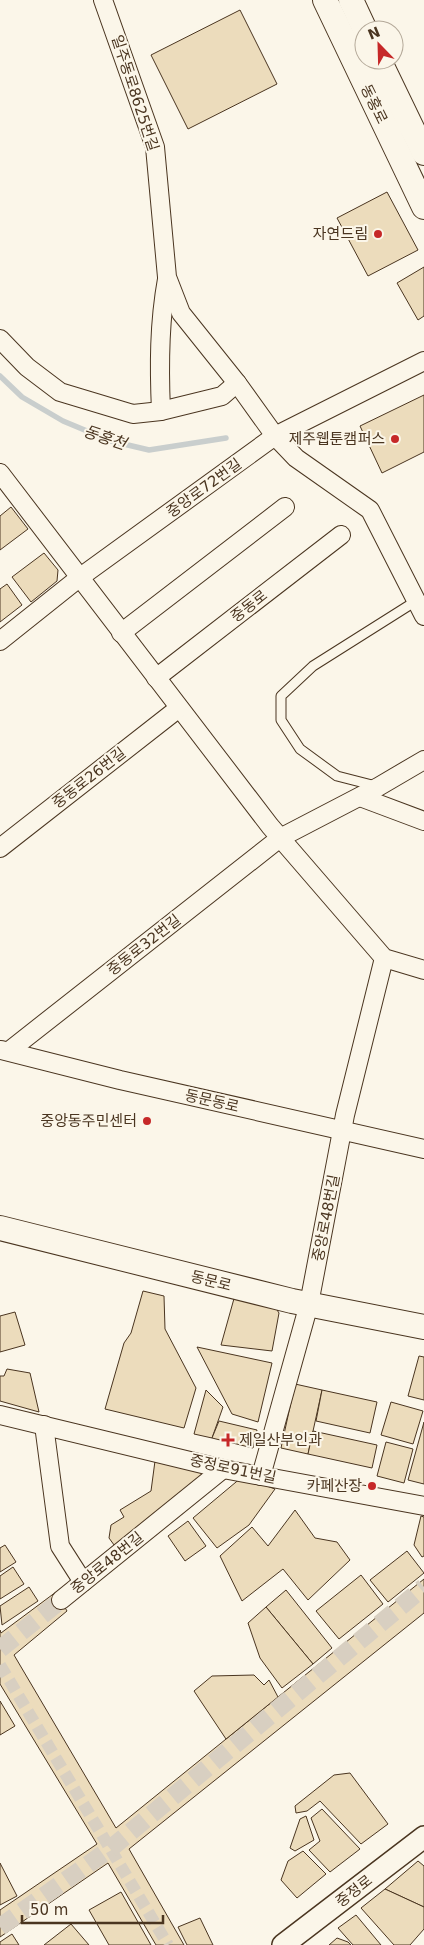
<svg xmlns="http://www.w3.org/2000/svg" width="424" height="1945" font-family="'DejaVu Sans','Noto Sans KR',sans-serif">
  <style>
    .lines { fill: none; stroke-linecap: round; stroke-linejoin: round }
    .stream { stroke: #c9cecd; stroke-width: 5.5 }
    .building { fill: #ecdcbc; stroke: #4a3520 }
    .pedestrian-tunnel { stroke: #d8cfc1; stroke-width: 12; stroke-dasharray: 12 6; stroke-linecap: butt }
    .minor-tunnel { stroke: #d8cfc1; stroke-width: 18; stroke-dasharray: 18 9; stroke-linecap: butt }
    .service-casing { stroke: #4a3520; stroke-width: 11 }
    .minor-casing { stroke: #4a3520; stroke-width: 20 }
    .tertiary-casing { stroke: #4a3520; stroke-width: 24 }
    .secondary-casing { stroke: #4a3520; stroke-width: 26 }
    .service { stroke: #fbf6e9; stroke-width: 9 }
    .minor { stroke: #fbf6e9; stroke-width: 18 }
    .tertiary { stroke: #fbf6e9; stroke-width: 21 }
    .secondary { stroke: #fbf6e9; stroke-width: 24 }
    .poi-dot { fill: #c62828; stroke: #fbf6e9; stroke-width: 2 }
    .labels { text-anchor: middle; stroke-width: 4; stroke-linejoin: round; paint-order: stroke }
    .street-label { font-size: 15px; fill: #4a3520; stroke: #fbf6e9 }
    .poi-label { font-size: 15px; fill: #4a3520; stroke: #fbf6e9; text-anchor: end }
    .water-label { font-size: 16px; font-style: italic; fill: #4a3520; stroke: #fbf6e9 }
  </style>
  <rect width="100%" height="100%" fill="#fbf6e9"/>
  <g class="lines">
    <polyline class="stream" points="0,376 22,397 63,421 111,441 149,450 226,438"/>
  </g>
  <g class="building">
    <polygon points="240,10 277,84 188,129 151,55"/>
    <polygon points="387,192 418,250 368,276 337,218"/>
    <polygon points="424,267 424,316 418,320 397,283"/>
    <polygon points="424,395 424,452 382,473 360,426"/>
    <polygon points="11,507 28,529 0,550 0,516"/>
    <polygon points="44,553 58,570 57,581 31,602 12,577"/>
    <polygon points="7,584 22,605 0,622 0,589"/>
    <polygon points="143,1291 164,1296 165,1329 196,1388 184,1428 105,1409 124,1343 131,1333"/>
    <polygon points="235,1295 272,1302 279,1313 272,1351 221,1345"/>
    <polygon points="15,1312 25,1345 0,1352 0,1316"/>
    <polygon points="197,1347 272,1363 258,1422 232,1414"/>
    <polygon points="419,1356 424,1357 424,1400 408,1396"/>
    <polygon points="7,1369 30,1373 39,1412 0,1401 0,1376 4,1376"/>
    <polygon points="295,1384 322,1390 308,1454 281,1448"/>
    <polygon points="206,1390 223,1407 212,1438 194,1434"/>
    <polygon points="322,1390 377,1402 370,1433 316,1421"/>
    <polygon points="391,1402 423,1411 413,1444 381,1435"/>
    <polygon points="219,1421 257,1430 253,1448 212,1438"/>
    <polygon points="424,1422 424,1484 408,1480"/>
    <polygon points="313,1431 377,1445 372,1468 308,1454"/>
    <polygon points="386,1442 413,1449 404,1483 377,1476"/>
    <polygon points="155,1461 204,1470 205,1476 117,1549 109,1538 111,1525 124,1517 120,1510 151,1491"/>
    <polygon points="242,1477 275,1489 249,1525 217,1548 193,1518"/>
    <polygon points="295,1510 315,1538 337,1542 350,1560 308,1600 283,1569 242,1601 220,1556 252,1527 268,1546"/>
    <polygon points="421,1516 424,1517 424,1556 422,1557 414,1545"/>
    <polygon points="188,1521 206,1546 185,1561 168,1536"/>
    <polygon points="5,1545 16,1562 0,1572 0,1548"/>
    <polygon points="407,1551 424,1573 388,1602 370,1580"/>
    <polygon points="13,1567 24,1584 0,1599 0,1576"/>
    <polygon points="361,1575 383,1604 339,1639 316,1611"/>
    <polygon points="424,1579 424,1613 129,1849 184,1945 156,1945 108,1863 0,1937 0,1910 97,1844 0,1684 0,1630 1,1633 56,1592 67,1611 14,1655 116,1828"/>
    <polygon points="29,1587 38,1601 2,1625 0,1606"/>
    <polygon points="286,1590 332,1648 313,1664 266,1607"/>
    <polygon points="266,1607 313,1664 282,1688 260,1658 248,1623"/>
    <polygon points="254,1675 264,1685 269,1680 278,1697 226,1739 194,1691 212,1676"/>
    <polygon points="0,1701 15,1726 0,1735"/>
    <polygon points="350,1773 388,1824 361,1844 320,1801 307,1811 296,1813 295,1806 334,1775"/>
    <polygon points="322,1809 360,1849 330,1872 309,1850 320,1841 311,1818"/>
    <polygon points="306,1816 314,1840 295,1851 290,1848 300,1819"/>
    <polygon points="303,1851 326,1874 297,1898 281,1880 288,1861"/>
    <polygon points="418,1861 424,1866 424,1907 385,1889"/>
    <polygon points="0,1863 17,1896 0,1905"/>
    <polygon points="385,1889 424,1907 424,1929 410,1945 394,1945 361,1908"/>
    <polygon points="121,1892 151,1945 109,1945 89,1910"/>
    <polygon points="356,1915 381,1945 353,1945 338,1928"/>
    <polygon points="200,1918 213,1945 187,1945 178,1927"/>
    <polygon points="71,1924 89,1945 44,1945"/>
    <polygon points="12,1934 19,1945 0,1945 0,1942"/>
    <polygon points="337,1938 348,1942 351,1945 329,1945"/>
  </g>
  <g class="lines">
    <polyline class="pedestrian-tunnel" points="0,1665 168,1945"/>
    <g class="minor-tunnel">
      <polyline points="0,1649 61,1600"/>
      <polyline points="0,1927 110,1849 424,1587"/>
    </g>
    <defs>
      <polyline id="service" points="376,786 337,776 300,749 281,720 281,696 313,666 416,601"/>
      <g id="minor">
        <polyline points="103,0 155,147 167,277 181,313 237,383 275,436 296,458 370,510 424,616"/>
        <polyline points="0,339 27,367 60,392 133,414 161,411 222,396 237,383"/>
        <path d="M161 411C159 366 159 323 167 279"/>
        <polyline points="0,473 270,826 384,958 424,970"/>
        <polyline points="121,633 285,507"/>
        <polyline points="0,641 79,578 275,436 424,361"/>
        <polyline points="156,678 341,535"/>
        <polyline points="360,797 424,821"/>
        <polyline points="0,848 179,708"/>
        <polyline points="1,1050 120,1080 424,1149"/>
        <polyline points="9,1051 280,838 378,787 424,760"/>
        <polyline points="0,1415 223,1469 424,1506"/>
        <polyline points="44,1425 60,1546 83,1582"/>
        <polyline points="261,1476 309,1304 345,1115 384,958"/>
        <polyline points="61,1600 223,1469"/>
      </g>
      <polyline id="tertiary" points="283,1945 424,1837"/>
      <g id="secondary">
        <polyline points="325,0 424,207"/>
        <polyline points="351,0 365,30"/>
        <polyline points="379,60 424,153"/>
        <polyline points="0,1228 292,1301 424,1327"/>
      </g>
    </defs>
    <use href="#service" class="service-casing"/>
    <use href="#minor" class="minor-casing"/>
    <use href="#tertiary" class="tertiary-casing"/>
    <use href="#secondary" class="secondary-casing"/>
    <use href="#service" class="service"/>
    <use href="#minor" class="minor"/>
    <use href="#tertiary" class="tertiary"/>
    <use href="#secondary" class="secondary"/>
  </g>
  <g class="poi-dot">
    <circle cx="378" cy="234" r="5"/>
    <circle cx="395" cy="439" r="5"/>
    <circle cx="147" cy="1121" r="5"/>
    <path d="M225.5 1432.5h5v5h5v5h-5v5h-5v-5h-5v-5h5z"/>
    <circle cx="372" cy="1486" r="5"/>
  </g>
  <g class="labels">
    <g class="street-label">
      <text transform="translate(135 93) rotate(72)" y="5">일주동로8625번길</text>
      <text transform="translate(374 104) rotate(64)" y="5">동홍로</text>
      <text transform="translate(204 488) rotate(-36)" y="5">중앙로72번길</text>
      <text transform="translate(249 606) rotate(-38)" y="5">중동로</text>
      <text transform="translate(89 778) rotate(-38)" y="5">중동로26번길</text>
      <text transform="translate(144 945) rotate(-38)" y="5">중동로32번길</text>
      <text transform="translate(212 1101) rotate(13)" y="5">동문동로</text>
      <text transform="translate(326 1218) rotate(-79)" y="5">중앙로48번길</text>
      <text transform="translate(211 1281) rotate(14)" y="5">동문로</text>
      <text transform="translate(233 1469) rotate(12)" y="5">중정로91번길</text>
      <text transform="translate(107 1563) rotate(-39)" y="5">중앙로48번길</text>
      <text transform="translate(354 1891) rotate(-38)" y="5">중정로</text>
    </g>
    <g class="poi-label">
      <text x="368" y="239">자연드림</text>
      <text x="385" y="444">제주웹툰캠퍼스</text>
      <text x="137" y="1126">중앙동주민센터</text>
      <text x="239" y="1445" text-anchor="start">제일산부인과</text>
      <text x="362" y="1491">카페산장</text>
    </g>
    <g class="water-label">
      <text transform="translate(105 437) rotate(19)" y="6">동홍천</text>
    </g>
  </g>
  <g transform="translate(379 45) rotate(337)"><circle r="24" fill="#fbf6e9" stroke="#b4a999"/>
  <path d="M0-4L9 19L0 12L-9 19Z" fill="#c62828"/>
  <text y="-8" font-size="14" font-weight="bold" text-anchor="middle" fill="#4a3520">N</text>
  </g>
  <path d="M22 1915v8h141v-8" fill="none" stroke="#4a3520" stroke-width="2.5"/>
  <text x="30" y="1915" font-size="15" fill="#4a3520" stroke="#fbf6e9" stroke-width="4" paint-order="stroke">50 m</text>
</svg>
